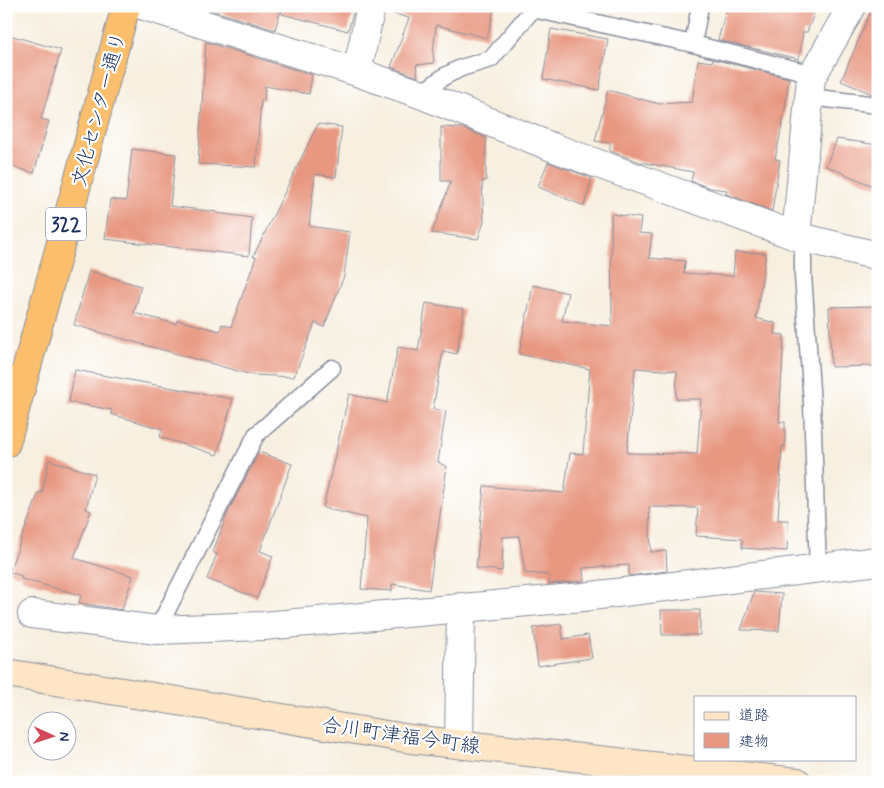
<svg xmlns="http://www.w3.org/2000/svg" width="884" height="788" font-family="Mynerve,'Klee One',sans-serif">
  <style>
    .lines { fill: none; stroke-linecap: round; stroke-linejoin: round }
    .stream { stroke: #4aabc9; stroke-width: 9 }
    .building { fill: #e89881; fill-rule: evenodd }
    .lane-casing { stroke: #898f9e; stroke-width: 19 }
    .street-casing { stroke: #898f9e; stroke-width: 30 }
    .secondary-casing { stroke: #898f9e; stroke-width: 30 }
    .highway-casing { stroke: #898f9e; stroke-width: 30 }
    .lane { stroke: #fff; stroke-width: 16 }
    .street { stroke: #fff; stroke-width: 28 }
    .secondary { stroke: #fde5c5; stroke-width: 28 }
    .highway { stroke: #fabe6d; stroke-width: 28 }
    .labels { text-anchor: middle; stroke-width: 4.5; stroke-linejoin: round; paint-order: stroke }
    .shield { fill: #fff; stroke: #5f6d8e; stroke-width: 1 }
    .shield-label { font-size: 19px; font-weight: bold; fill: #1b2f5e }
    .street-label { font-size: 20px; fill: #1b2f5e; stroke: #fff }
  </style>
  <rect width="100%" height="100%" fill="#fff"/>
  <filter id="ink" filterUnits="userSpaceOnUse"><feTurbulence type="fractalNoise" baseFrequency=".02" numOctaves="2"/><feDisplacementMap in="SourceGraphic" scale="10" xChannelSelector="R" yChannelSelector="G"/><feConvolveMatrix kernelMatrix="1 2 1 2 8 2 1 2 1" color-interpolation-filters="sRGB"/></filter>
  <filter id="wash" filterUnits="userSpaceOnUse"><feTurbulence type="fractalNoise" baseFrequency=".0096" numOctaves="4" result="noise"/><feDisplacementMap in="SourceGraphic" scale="20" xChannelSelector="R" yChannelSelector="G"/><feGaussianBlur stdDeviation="1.12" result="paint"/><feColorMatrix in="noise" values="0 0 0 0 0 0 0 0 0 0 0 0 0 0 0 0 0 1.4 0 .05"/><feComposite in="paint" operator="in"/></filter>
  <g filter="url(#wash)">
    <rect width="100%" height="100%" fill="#f7efdf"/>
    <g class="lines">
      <polyline class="stream" points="599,782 610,776 625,774"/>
    </g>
    <g id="blocks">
      <g class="building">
        <polygon points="208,6 282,6 275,30 208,9"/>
        <polygon points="282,6 355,6 348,31 282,14"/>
        <polygon points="395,6 495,6 487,38 436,25 433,53 434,63 416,65 418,77 391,67 409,18 394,14"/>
        <polygon points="727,6 817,6 807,32 803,32 799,59 718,40"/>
        <polygon points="873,6 878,6 878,95 872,94 841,81"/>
        <polygon points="551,29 608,39 599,90 543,79"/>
        <polygon points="6,34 61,50 41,119 49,121 34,173 6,165"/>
        <polygon points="206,42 312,75 309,94 265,86 264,100 261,100 256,167 198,164"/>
        <polygon points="713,59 789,78 784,117 775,159 780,160 772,211 726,194 727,190 710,188 691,181 693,172 640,162 610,151 610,143 595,141 608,90 659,104 692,102 698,60 712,62"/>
        <polygon points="318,124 342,127 336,177 315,174 309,226 350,232 344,276 324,327 315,323 294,377 252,375 74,325 89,271 141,286 134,313 176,324 177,320 220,331 222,324 231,327 256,257 253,257"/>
        <polygon points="441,127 462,128 486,138 486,181 482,181 484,222 478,239 432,233 451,181 441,181"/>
        <polygon points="837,139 878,145 878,188 826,166"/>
        <polygon points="132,149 176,154 170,206 217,212 217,213 252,218 249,256 105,239 110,199 126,201"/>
        <polygon points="548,162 592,178 584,206 538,187"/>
        <path d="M611 214 641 218 639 233 652 234 649 258 685 261 684 273 733 276 735 252 766 253 756 318 775 323 774 334 784 335 779 422H785V447L782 446 778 520H788L787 551 742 548V539L696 536 698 508 649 507 651 552 666 551 667 571 629 576V565L583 568 584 581 549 584V575L525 573 519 536 503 537 502 571 476 568 484 486 564 493 570 453 583 454 590 369 519 354 533 285 568 293 562 321 612 326ZM635 368 677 371 676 399H701L697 454 627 453Z"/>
        <polygon points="426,303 464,309 457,354 443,351 433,409 446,411 438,462 447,467 429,590 392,584 392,591 361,589 367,518 323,508 349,394 387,403 398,347 418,351"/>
        <polygon points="878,306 878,366 831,367 829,307"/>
        <polygon points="75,370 233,399 217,455 160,437 162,429 111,414 112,410 69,402"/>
        <polygon points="259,452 292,464 260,551 273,556 257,598 207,579 217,554 213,552 228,512"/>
        <polygon points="49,460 95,474 86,509 91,511 74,558 133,576 122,610 79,603 81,595 21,579 22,576 9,572 39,492 42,493"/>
        <polygon points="754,592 782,594 779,631 741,630"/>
        <polygon points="661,610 700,610 700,635 662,635"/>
        <polygon points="561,624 563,639 588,635 592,658 538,666 533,628"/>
      </g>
    </g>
  </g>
  <g filter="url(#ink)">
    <use href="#blocks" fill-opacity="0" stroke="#898f9e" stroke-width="1"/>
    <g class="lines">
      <defs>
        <g id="lane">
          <polyline points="693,44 700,6"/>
          <polyline points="420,94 445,76 461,68 491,59 533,9 693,44 813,74"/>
          <polyline points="809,97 878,105"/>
          <polyline points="803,239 803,275 812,404 818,569"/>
          <polyline points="157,630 256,435 332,368"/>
        </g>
        <g id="street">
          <polyline points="144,6 357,72 420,94 552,147 796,236 878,256"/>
          <polyline points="357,72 371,6"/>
          <polyline points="796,236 811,78 852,6"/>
          <polyline points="32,614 157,630 263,626 583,597 878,561"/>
          <polyline points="459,744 461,607"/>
        </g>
        <polyline id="secondary" points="6,673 411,739 797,782"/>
        <polyline id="highway" points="6,443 126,6"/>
      </defs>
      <use href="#lane" class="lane-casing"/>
      <use href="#street" class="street-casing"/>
      <use href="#secondary" class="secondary-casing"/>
      <use href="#highway" class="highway-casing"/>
      <use href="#lane" class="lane"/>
      <use href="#street" class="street"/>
      <use href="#secondary" class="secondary"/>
      <use href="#highway" class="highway"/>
    </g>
  </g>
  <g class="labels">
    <rect class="shield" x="46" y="207.5" width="40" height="33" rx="4"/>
    <g class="shield-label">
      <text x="66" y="231">322</text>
    </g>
    <g class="street-label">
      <text transform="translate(98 109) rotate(-75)" y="7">文化センター通り</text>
      <text transform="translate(401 735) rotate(8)" y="7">合川町津福今町線</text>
    </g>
  </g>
  <rect width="884" height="788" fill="none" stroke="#fff" stroke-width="25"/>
  <rect x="694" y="696" width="162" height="65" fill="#ffffff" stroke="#a4acbf"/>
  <rect x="704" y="712" width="25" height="8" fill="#fde5c5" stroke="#a4acbf"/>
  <text x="739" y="720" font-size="15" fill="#1b2f5e">道路</text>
  <rect x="704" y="733" width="25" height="15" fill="#e89881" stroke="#a4acbf"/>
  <text x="739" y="746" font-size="15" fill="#1b2f5e">建物</text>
  <g transform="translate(52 736) rotate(93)"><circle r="24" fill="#ffffff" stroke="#a4acbf"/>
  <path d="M0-4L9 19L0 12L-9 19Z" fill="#d1495b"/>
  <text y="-8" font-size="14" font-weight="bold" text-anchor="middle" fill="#1b2f5e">N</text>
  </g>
</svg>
